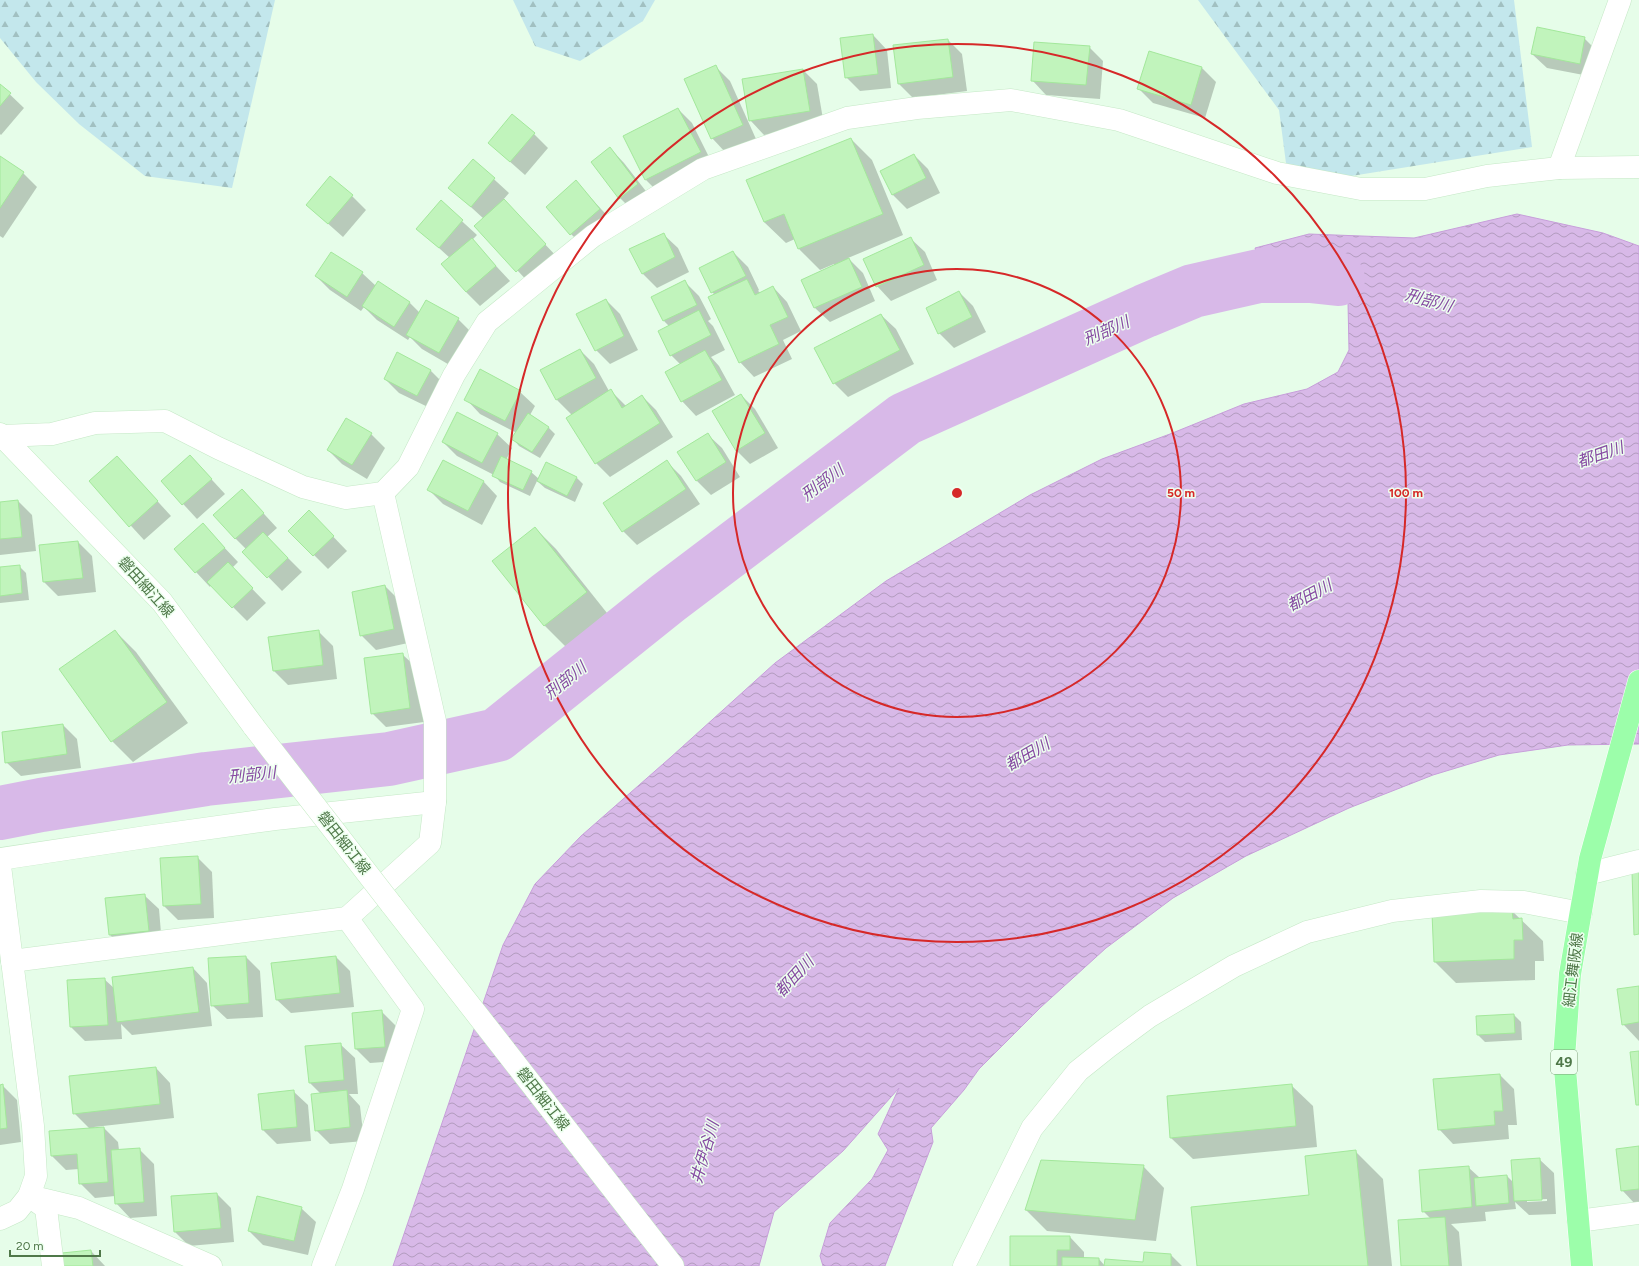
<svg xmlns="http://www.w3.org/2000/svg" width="1639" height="1266" font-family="Figtree,'Noto Sans JP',sans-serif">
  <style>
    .forest { fill: url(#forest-firs) }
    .water { fill: url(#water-waves); stroke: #c79fda }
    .shadow { fill: #0003; fill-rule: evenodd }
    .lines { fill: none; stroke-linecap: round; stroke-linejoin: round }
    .river { stroke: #d8b9e8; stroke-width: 54 }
    .building { fill: #c1f4bc; stroke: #a3e89b }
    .minor-casing { stroke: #c5e8c6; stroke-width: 23 }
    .tertiary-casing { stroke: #c5e8c6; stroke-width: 23 }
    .secondary-casing { stroke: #c1eac0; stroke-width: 23 }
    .primary-casing { stroke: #fff; stroke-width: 23 }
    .minor { stroke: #fff; stroke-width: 22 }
    .tertiary { stroke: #fff; stroke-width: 22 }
    .secondary { stroke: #fff; stroke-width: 22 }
    .primary { stroke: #9cfeaa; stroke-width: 22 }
    .secondary-bridge-casing { stroke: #c1eac0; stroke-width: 23; stroke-linecap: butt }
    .secondary-bridge { stroke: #fff; stroke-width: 22 }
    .ring { fill: none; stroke: #d62828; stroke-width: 2 }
    .labels { text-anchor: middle; stroke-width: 3; stroke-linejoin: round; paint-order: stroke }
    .shield { fill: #edffef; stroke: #7ea07b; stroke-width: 1 }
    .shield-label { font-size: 14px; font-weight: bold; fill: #4f7849 }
    .street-label { font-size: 15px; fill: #4f7849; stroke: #edffef }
    .water-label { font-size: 16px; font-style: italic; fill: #864aa2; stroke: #edffef }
    .centre { fill: #d62828; stroke: #edffef; stroke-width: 2 }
    .ring-label { font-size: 12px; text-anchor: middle; font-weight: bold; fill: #d62828; stroke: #edffef; stroke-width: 3; stroke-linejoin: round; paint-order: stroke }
  </style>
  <defs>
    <pattern id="forest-firs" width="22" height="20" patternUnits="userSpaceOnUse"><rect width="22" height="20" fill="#c3e7ec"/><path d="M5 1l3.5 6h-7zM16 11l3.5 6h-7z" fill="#a1c0c1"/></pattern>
    <pattern id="water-waves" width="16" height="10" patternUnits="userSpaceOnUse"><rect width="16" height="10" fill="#d8b9e8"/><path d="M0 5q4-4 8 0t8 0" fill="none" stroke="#b29bbe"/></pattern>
  </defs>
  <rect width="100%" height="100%" fill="#e6fde9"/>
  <g class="forest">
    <polygon points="0,0 275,0 232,188 145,176 79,124 36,82 0,38"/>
    <polygon points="513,0 655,0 643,21 580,61 535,46"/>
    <polygon points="1198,0 1514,0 1532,147 1289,186 1279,110"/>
  </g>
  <polygon class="water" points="1517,214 1603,233 1639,246 1639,744 1568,745 1499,755 1433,775 1349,808 1246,856 1173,898 1106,948 1041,1007 979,1069 964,1090 931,1128 933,1142 885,1266 823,1266 820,1256 830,1223 872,1179 888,1150 878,1134 899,1088 843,1151 774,1212 759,1266 393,1266 503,945 535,884 581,836 671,757 775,663 886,581 1030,495 1102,459 1170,434 1244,404 1307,389 1338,372 1349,350 1348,302 1329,289 1286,293 1270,297 1255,248 1309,234 1414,238"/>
  <g class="shadow">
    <polygon points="873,35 887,50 891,88 860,91 846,77"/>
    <polygon points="1584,38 1599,53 1594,77 1547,68 1532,54"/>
    <polygon points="948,40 962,54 967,91 913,98 899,84 894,46"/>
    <polygon points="1089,47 1103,61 1100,99 1046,95 1032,80"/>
    <polygon points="715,66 730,81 756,139 726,153 712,138"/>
    <polygon points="1202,68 1216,82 1205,118 1153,103 1139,89"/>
    <polygon points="803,70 817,84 824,125 764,135 750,120"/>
    <polygon points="0,85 24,108 1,135 0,134"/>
    <polygon points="678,109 692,123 714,167 660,194 646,180 624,137"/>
    <polygon points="534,134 548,148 525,175 489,143"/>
    <polygon points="851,139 872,160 903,235 848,258 863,273 875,301 830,322 815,308 803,280 834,266 834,264 820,270 799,249 795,239 786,243 764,222"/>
    <polygon points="610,148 624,163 652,199 634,212 620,198"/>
    <polygon points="914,155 928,169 940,193 907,209 893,195 881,171"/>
    <polygon points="0,157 23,173 37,187 3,238 0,236"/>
    <polygon points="473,160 509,193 503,200 559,259 531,285 476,226 484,219 450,188"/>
    <polygon points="576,182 614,223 585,248 571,234"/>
    <polygon points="352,196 366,210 343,237 307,205"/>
    <polygon points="441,202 477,235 472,240 510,281 480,306 466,292 450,258 418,229"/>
    <polygon points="663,234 678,248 689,272 657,288 642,273"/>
    <polygon points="910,238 925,252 937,280 891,301 877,286"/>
    <polygon points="733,252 748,267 759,290 758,291 761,293 773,287 787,302 801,331 783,340 792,359 754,377 740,362 715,295 712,292"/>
    <polygon points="362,273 376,286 409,302 420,313 458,319 472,333 453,367 422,349 410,337 408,340 377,320 364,307 361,311 330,290 316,276"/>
    <polygon points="685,282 699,296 711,319 708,321 713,326 725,350 711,357 719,366 735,395 696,416 682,401 666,373 681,365 671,355 669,326 664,321 652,298"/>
    <polygon points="959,292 973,306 986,332 954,348 939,333 927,308"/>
    <polygon points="606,300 620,314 638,350 610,364 596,350"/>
    <polygon points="881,315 896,329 914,364 848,397 834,383"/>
    <polygon points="580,350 594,364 609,391 610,390 626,406 642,396 656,410 673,437 610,477 596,463 572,415 557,400 541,371"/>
    <polygon points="430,370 445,385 432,409 399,393 385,379"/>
    <polygon points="520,392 535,406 530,415 548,427 555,434 540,458 519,446 513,439 517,433 480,414 466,399"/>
    <polygon points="741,395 755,409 778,448 750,464 736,450"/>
    <polygon points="458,413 497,434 512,448 506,460 531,472 539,479 576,477 583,484 575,502 545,488 537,481 530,496 500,482 494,475 457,456 443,442"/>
    <polygon points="371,434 385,448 367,479 342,464 328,450"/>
    <polygon points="707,434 722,448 740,477 711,495 697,481 679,452"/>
    <polygon points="190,456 225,494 197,519 162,481"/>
    <polygon points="117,457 171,516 144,540 90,481"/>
    <polygon points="667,462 681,476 700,504 637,545 623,531"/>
    <polygon points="483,481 497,496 482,525 443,504 428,489"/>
    <polygon points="242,490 277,528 267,537 302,572 282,591 244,552 247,550 235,538"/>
    <polygon points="18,501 32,515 36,551 0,555 0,503"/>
    <polygon points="203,525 238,562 232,568 266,603 247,621 211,585 210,587 196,572 175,549"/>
    <polygon points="323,526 347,551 328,569 290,531"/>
    <polygon points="535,528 556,549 607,613 566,647 544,625"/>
    <polygon points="78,542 92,556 96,592 58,596 44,582"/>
    <polygon points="19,566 26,573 29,600 0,603 0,568"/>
    <polygon points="385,586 399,600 408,643 376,650 361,635"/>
    <polygon points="115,631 136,652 188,723 133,762 112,741"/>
    <polygon points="318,631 333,646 337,679 288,685 274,671 269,638"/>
    <polygon points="402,654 417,668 424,722 386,727 372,713"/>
    <polygon points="63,725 77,739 81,768 21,776 6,762"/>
    <polygon points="197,857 212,872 214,918 178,920 164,906"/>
    <polygon points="144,895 159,909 162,945 125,949 110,935 106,899"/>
    <polygon points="1512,911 1543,941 1544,961 1535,961 1535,980 1456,983 1435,962 1433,914"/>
    <polygon points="246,957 260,971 263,1017 227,1019 212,1005"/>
    <polygon points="336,957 350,971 354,1007 291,1013 276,999"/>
    <polygon points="193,968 207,983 212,1026 132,1035 121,1024 122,1039 85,1041 71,1027 68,981 104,979 114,988"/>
    <polygon points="1639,987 1639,1041 1623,1024"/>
    <polygon points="381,1011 395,1025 398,1061 370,1063 356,1049 353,1014"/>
    <polygon points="1514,1015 1521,1022 1522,1040 1485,1042 1478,1035"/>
    <polygon points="340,1044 355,1058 358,1094 349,1094 360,1106 364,1141 330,1144 316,1130 321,1094 310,1083"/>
    <polygon points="156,1068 170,1083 174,1118 94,1127 95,1128 104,1128 118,1142 119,1150 139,1149 154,1164 157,1216 130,1218 116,1203 115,1196 95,1198 80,1183 79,1169 66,1170 52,1156 90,1129 74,1113"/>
    <polygon points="1500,1075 1514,1089 1517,1125 1508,1125 1509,1139 1453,1144 1439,1129"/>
    <polygon points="1291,1085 1313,1106 1317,1147 1193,1159 1171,1138"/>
    <polygon points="0,1086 3,1086 17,1100 21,1142 0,1145"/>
    <polygon points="293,1091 308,1105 311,1141 277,1144 263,1130"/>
    <polygon points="1639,1147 1639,1204 1636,1205 1622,1190"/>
    <polygon points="1355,1151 1383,1179 1392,1266 1198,1266 1310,1196"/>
    <path d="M1539 1159 1554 1173 1556 1214 1529 1215 1515 1202 1516 1209 1485 1212 1486 1221 1451 1224 1459 1232 1462 1266H1402L1431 1219 1423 1211 1468 1167 1480 1178 1507 1176 1514 1183ZM1547 1199V1201L1527 1202V1200Z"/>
    <polygon points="1143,1166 1164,1188 1156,1241 1047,1231 1026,1210"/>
    <polygon points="217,1194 231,1208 234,1242 189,1246 175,1232"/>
    <polygon points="301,1208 316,1222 308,1255 263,1245 249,1231"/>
    <polygon points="1070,1237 1084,1252 1084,1258 1099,1259 1105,1266 1144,1263 1145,1253 1171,1255 1182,1266 1011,1266"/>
    <polygon points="91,1251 105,1266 64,1266"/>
  </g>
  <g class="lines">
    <polyline class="river" points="0,813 41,805 206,779 389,759 497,735 668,598 905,419 1145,311 1193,291 1259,276 1310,276 1338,279"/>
  </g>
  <g class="building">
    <polygon points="1537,27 1585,37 1580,64 1531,54"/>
    <polygon points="873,34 878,74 845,78 840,38"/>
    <polygon points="948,39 953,77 898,84 893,45"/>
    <polygon points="1034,42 1090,46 1086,85 1031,81"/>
    <polygon points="1149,51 1202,67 1191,105 1137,89"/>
    <polygon points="716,65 743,125 711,139 684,79"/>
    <polygon points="803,69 810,111 749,121 742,79"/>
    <polygon points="0,84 11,93 0,106"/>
    <polygon points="678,108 701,152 645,180 623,136"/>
    <polygon points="512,114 535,133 510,162 488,143"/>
    <polygon points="851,138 883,214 798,249 784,214 764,222 746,180"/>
    <polygon points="610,147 638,184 619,199 591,162"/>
    <polygon points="914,154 926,178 892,195 880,171"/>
    <polygon points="0,156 24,172 0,208"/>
    <polygon points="473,159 495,178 471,207 448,188"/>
    <polygon points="330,176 353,195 328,224 306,205"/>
    <polygon points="576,180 600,209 570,235 546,207"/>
    <polygon points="504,199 546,244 516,272 474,226"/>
    <polygon points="441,200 463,220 439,248 416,229"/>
    <polygon points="664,233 675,257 642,274 629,249"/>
    <polygon points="911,237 924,265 876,287 863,259"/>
    <polygon points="472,238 496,266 466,292 441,264"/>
    <polygon points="733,251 746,276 711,293 699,268"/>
    <polygon points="331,252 363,272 347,297 315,276"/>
    <polygon points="849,258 862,287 814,308 801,280"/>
    <polygon points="747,279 755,295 773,286 788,317 770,325 779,344 739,363 708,297"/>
    <polygon points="685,280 697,305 663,321 651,297"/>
    <polygon points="378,281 410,302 394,327 362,306"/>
    <polygon points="959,291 972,317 938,334 926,308"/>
    <polygon points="606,299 624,336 595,351 576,314"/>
    <polygon points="426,300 459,318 439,353 406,335"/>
    <polygon points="699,310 711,335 670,356 658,331"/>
    <polygon points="881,314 900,350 833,384 814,348"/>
    <polygon points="580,349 596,378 556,400 540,370"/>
    <polygon points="705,350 722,380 681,402 665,372"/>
    <polygon points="397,352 431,370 417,396 384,379"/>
    <polygon points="480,369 521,391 505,421 464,400"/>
    <polygon points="611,389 622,408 642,395 660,423 595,464 566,418"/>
    <polygon points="741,394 765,433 736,451 712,411"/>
    <polygon points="457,412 498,433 482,463 442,442"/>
    <polygon points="528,413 549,427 532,452 511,439"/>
    <polygon points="346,418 372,433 352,465 327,450"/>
    <polygon points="708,433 726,462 696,481 677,452"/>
    <polygon points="190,455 212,479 182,505 161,481"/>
    <polygon points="117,456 158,501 129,527 89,481"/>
    <polygon points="501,456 532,471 523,490 492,476"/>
    <polygon points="443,460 484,481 468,511 427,490"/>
    <polygon points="667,460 686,489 622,532 603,503"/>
    <polygon points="546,462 577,477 567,496 537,481"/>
    <polygon points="242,489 264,513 235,539 213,515"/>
    <polygon points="18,500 22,537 0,539 0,502"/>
    <polygon points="309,510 334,536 313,556 288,531"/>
    <polygon points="203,523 225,548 195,573 174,549"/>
    <polygon points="535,527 587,592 544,626 492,561"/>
    <polygon points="263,532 288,558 267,578 242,552"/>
    <polygon points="78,541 83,578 43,582 39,545"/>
    <polygon points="228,562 253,588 232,608 207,582"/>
    <polygon points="20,565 22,593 0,596 0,567"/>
    <polygon points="385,585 394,629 360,636 352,592"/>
    <polygon points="115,630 167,702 111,742 59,669"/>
    <polygon points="319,630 323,665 273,671 268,637"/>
    <polygon points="403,653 410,708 371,714 364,658"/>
    <polygon points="63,724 67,754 5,763 2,732"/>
    <polygon points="198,856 201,904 163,906 160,858"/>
    <polygon points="1632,872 1639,872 1639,934 1634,935"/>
    <polygon points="145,894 149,931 109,935 105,898"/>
    <polygon points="1512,910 1513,919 1522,918 1523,940 1514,940 1514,959 1434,962 1432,913"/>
    <polygon points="246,956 249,1003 211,1006 208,958"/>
    <polygon points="336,956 340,993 276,1000 271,963"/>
    <polygon points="193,967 199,1012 117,1022 112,977"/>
    <polygon points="105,978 108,1025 70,1027 67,980"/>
    <polygon points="1639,986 1639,1022 1622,1025 1617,989"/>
    <polygon points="382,1010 385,1047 355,1049 352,1013"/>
    <polygon points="1514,1014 1515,1033 1477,1035 1476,1016"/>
    <polygon points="341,1043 344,1080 309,1083 305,1046"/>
    <polygon points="1639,1051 1639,1105 1636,1105 1630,1052"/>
    <polygon points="156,1067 160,1104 73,1114 69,1076"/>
    <polygon points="1500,1074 1503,1111 1494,1111 1495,1125 1438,1130 1433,1079"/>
    <polygon points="3,1084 7,1128 0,1129 0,1085"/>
    <polygon points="1292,1084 1296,1126 1170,1138 1167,1096"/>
    <polygon points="294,1090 297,1127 262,1130 258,1094"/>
    <polygon points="347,1090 350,1127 315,1131 311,1094"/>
    <polygon points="104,1127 108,1182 79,1184 77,1154 51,1156 49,1131"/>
    <polygon points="1639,1146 1639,1189 1621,1191 1616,1149"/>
    <polygon points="140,1148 144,1202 115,1204 111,1150"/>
    <polygon points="1356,1150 1368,1266 1197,1266 1191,1207 1309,1195 1305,1156"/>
    <polygon points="1540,1158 1542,1200 1514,1201 1511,1160"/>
    <polygon points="1041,1160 1144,1165 1135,1220 1025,1210"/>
    <polygon points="1469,1166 1472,1207 1422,1212 1419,1170"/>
    <polygon points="1507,1175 1509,1203 1476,1206 1474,1178"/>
    <polygon points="217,1193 221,1228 174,1232 171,1196"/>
    <polygon points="257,1196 302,1207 294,1241 248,1231"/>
    <polygon points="1445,1217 1449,1266 1401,1266 1398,1220"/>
    <polygon points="1010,1236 1070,1236 1070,1250 1057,1250 1057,1266 1010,1266"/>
    <polygon points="91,1250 93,1266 63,1266 62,1253"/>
    <polygon points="1144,1252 1171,1254 1171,1266 1104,1266 1105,1259 1143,1262"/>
    <polygon points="1062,1257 1099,1258 1099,1266 1062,1266"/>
  </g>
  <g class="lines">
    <defs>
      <g id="minor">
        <polyline points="1559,168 1620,0"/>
        <polyline points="2,436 52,434 95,423 165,421 218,448 303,487 346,498 383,493 408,467 454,375 487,322 593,236 703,169 847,118 917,108 1011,100 1119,120 1277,173 1361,189 1425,189 1487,176 1559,168 1639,167"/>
        <polyline points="0,859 146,837 275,819 435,802"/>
        <polyline points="1587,874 1639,861"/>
        <polyline points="12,961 347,918"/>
        <polyline points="29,1196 79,1208 211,1266"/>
        <polyline points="29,1196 46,1208 53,1266"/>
        <polyline points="1578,1221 1639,1213"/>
        <polyline points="323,1266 353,1189 413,1009 347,918 430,843 435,802 435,721 383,493"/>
        <polyline points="964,1266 1032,1128 1078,1071 1108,1047 1150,1016 1234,966 1307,932 1392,911 1481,901 1524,902 1581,913"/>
      </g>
      <polyline id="tertiary" points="0,866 33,1126 36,1176 29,1196 17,1211 0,1219"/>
      <g id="secondary">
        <polyline points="0,434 162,602 254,727"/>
        <polyline points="391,904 673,1266"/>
      </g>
      <polyline id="primary" points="1582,1266 1564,1058 1570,974 1590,859 1639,681"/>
    </defs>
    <use href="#minor" class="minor-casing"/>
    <use href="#tertiary" class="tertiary-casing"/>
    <use href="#secondary" class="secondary-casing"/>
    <use href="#primary" class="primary-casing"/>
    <use href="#minor" class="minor"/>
    <use href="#tertiary" class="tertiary"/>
    <use href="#secondary" class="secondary"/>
    <use href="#primary" class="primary"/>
    <defs>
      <polyline id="secondary-bridge" points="254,727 391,904"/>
    </defs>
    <use href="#secondary-bridge" class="secondary-bridge-casing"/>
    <use href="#secondary-bridge" class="secondary-bridge"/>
  </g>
  <g class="ring">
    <circle cx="957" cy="493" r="224"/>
    <circle cx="957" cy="493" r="449"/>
  </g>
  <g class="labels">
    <rect class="shield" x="1551" y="1050" width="26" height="24" rx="3"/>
    <g class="shield-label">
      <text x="1564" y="1067">49</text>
    </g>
    <g class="street-label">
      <text transform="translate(146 587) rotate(48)" y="5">磐田細江線</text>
      <text transform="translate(344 843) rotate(52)" y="5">磐田細江線</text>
      <text transform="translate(1573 970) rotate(-83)" y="5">細江舞阪線</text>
      <text transform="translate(543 1099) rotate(52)" y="5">磐田細江線</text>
    </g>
    <g class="water-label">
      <text transform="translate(1429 300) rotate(15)" y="6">刑部川</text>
      <text transform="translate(1106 330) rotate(-24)" y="6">刑部川</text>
      <text transform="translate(1600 454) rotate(-19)" y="6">都田川</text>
      <text transform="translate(822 482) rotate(-37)" y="6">刑部川</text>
      <text transform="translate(1309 595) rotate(-28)" y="6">都田川</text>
      <text transform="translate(565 680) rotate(-39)" y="6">刑部川</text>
      <text transform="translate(1027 754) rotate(-30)" y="6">都田川</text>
      <text transform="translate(252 774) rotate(-6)" y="6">刑部川</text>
      <text transform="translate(794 976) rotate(-47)" y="6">都田川</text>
      <text transform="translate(704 1152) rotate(-74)" y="6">井伊谷川</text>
    </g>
  </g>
  <circle cx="957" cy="493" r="6" class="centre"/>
  <g class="ring-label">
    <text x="1181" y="497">50 m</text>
    <text x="1406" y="497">100 m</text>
  </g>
  <path d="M10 1250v6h90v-6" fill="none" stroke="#4f7849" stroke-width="2"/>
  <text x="16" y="1250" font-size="12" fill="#4f7849" stroke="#edffef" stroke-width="3" paint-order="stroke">20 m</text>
</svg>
